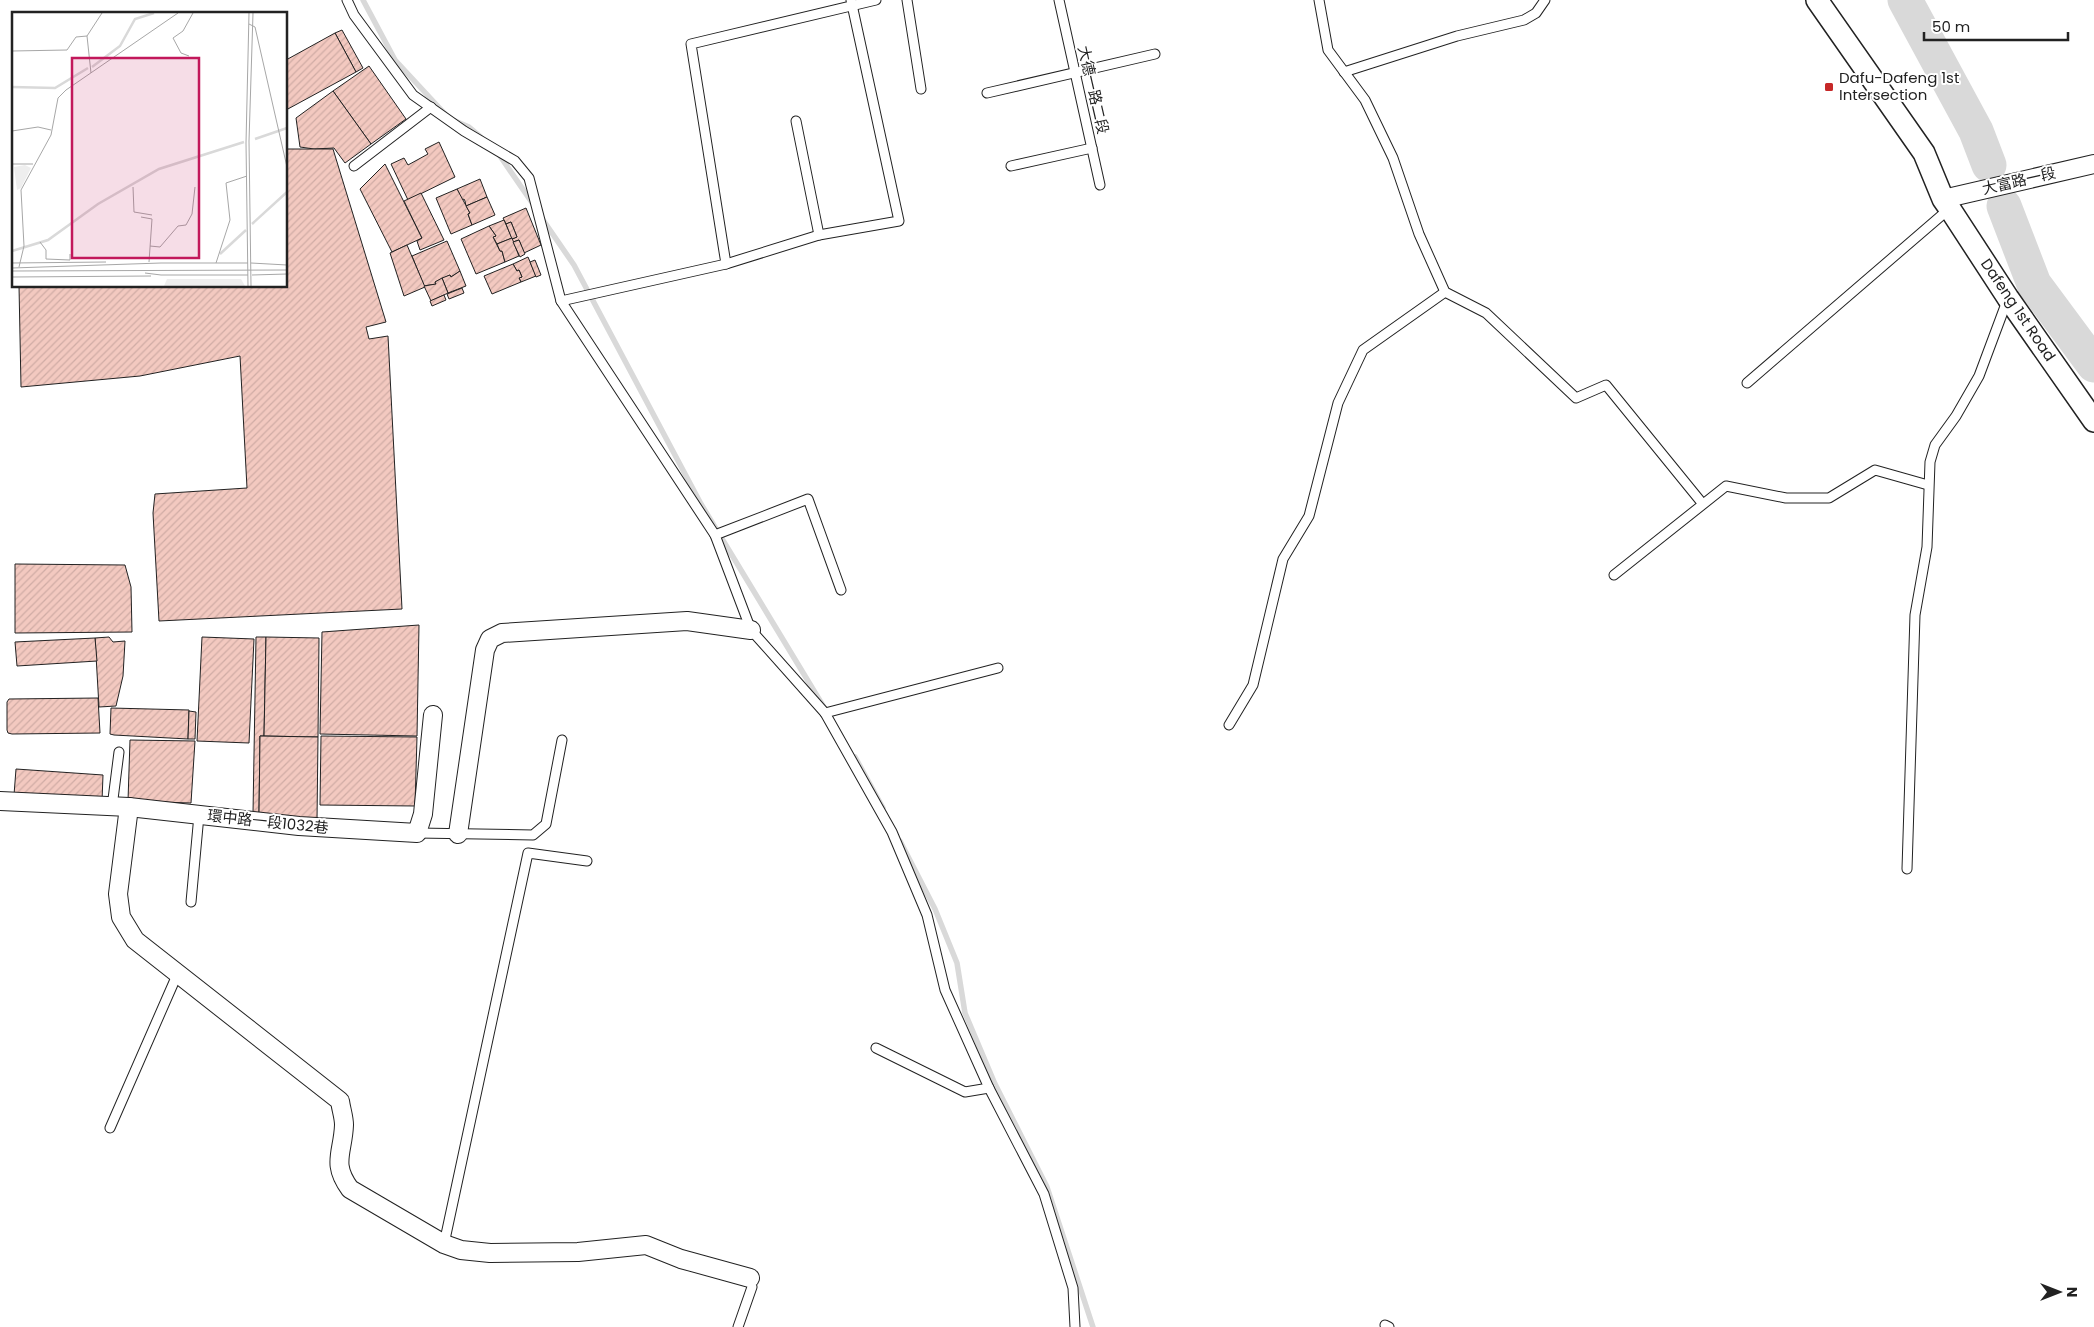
<svg xmlns="http://www.w3.org/2000/svg" width="2094" height="1327" font-family="Poppins,'Noto Sans TC',sans-serif">
  <style>
    .lines { fill: none; stroke-linecap: round; stroke-linejoin: round }
    .stream { stroke: #d9d9d9; stroke-width: 5.5 }
    .river { stroke: #d9d9d9; stroke-width: 35 }
    .building { fill: url(#building-hatch); stroke: #222 }
    .service-casing { stroke: #222; stroke-width: 11 }
    .minor-casing { stroke: #222; stroke-width: 20 }
    .tertiary-casing { stroke: #222; stroke-width: 24 }
    .service { stroke: #fff; stroke-width: 9 }
    .minor { stroke: #fff; stroke-width: 18 }
    .tertiary { stroke: #fff; stroke-width: 21 }
    .poi-dot { fill: #c62828; stroke: #fff; stroke-width: 2 }
    .labels { text-anchor: middle; stroke-width: 4; stroke-linejoin: round; paint-order: stroke }
    .poi-label { font-size: 15px; fill: #222; stroke: #fff; text-anchor: start }
    .street-label { font-size: 15px; fill: #222; stroke: #fff }
    .inset-river { fill: none; stroke: #d9d9d9; stroke-width: 2.5 }
    .inset-road { fill: none; stroke: #a7a7a7; stroke-width: 1 }
    .view { fill: #c2185b; fill-opacity: 0.15; stroke: #c2185b; stroke-width: 2.5 }
    .inset-edge { fill: none; stroke: #222; stroke-width: 2.5 }
  </style>
  <defs>
    <pattern id="building-hatch" width="6" height="6" patternUnits="userSpaceOnUse" patternTransform="scale(1.25)"><rect width="6" height="6" fill="#f3c9c0"/><path d="M-1 1l2-2M0 6l6-6M5 7l2-2" fill="none" stroke="#d0aca5"/></pattern>
  </defs>
  <rect width="100%" height="100%" fill="#fff"/>
  <g class="lines">
    <g class="stream">
      <polyline points="363,0 395,60 445,114"/>
      <polyline points="455,121 469,127 482,138"/>
      <polyline points="498,153 535,207"/>
      <polyline points="541,217 574,265 701,504 825,709"/>
      <polyline points="855,757 883,808"/>
      <polyline points="900,841 935,909 957,963 965,1013 995,1084 1047,1187 1093,1327"/>
    </g>
    <g class="river">
      <polyline points="1905,0 1976,131 1989,165"/>
      <polyline points="2004,206 2034,284 2094,365"/>
    </g>
  </g>
  <g class="building">
    <polygon points="342,30 363,68 356,72 335,33"/>
    <polygon points="335,33 356,72 286,110 286,60"/>
    <polygon points="369,66 406,119 371,144 333,91"/>
    <polygon points="333,91 371,144 345,163 334,148 314,149 300,147 296,118"/>
    <polygon points="439,142 455,177 408,200 391,164 404,158 408,165 428,154 425,149"/>
    <polygon points="286,149 333,149 386,322 366,327 369,339 388,336 402,609 159,621 153,513 155,494 247,488 240,356 140,376 21,387 19,286 286,286"/>
    <polygon points="385,164 422,238 392,252 360,189"/>
    <polygon points="480,179 487,197 466,206 465,201 464,199 462,200 457,189"/>
    <polygon points="457,189 470,213 468,214 472,225 451,234 436,198"/>
    <polygon points="421,193 444,240 420,250 417,241 422,238 404,201"/>
    <polygon points="487,197 495,215 472,225 468,214 470,213 466,206"/>
    <polygon points="526,208 541,245 524,253 519,240 513,242 512,239 517,237 511,222 506,224 503,218"/>
    <polygon points="504,220 512,238 497,244 493,237 496,236 489,226"/>
    <polygon points="511,222 517,237 512,239 506,224"/>
    <polygon points="489,226 496,236 493,237 500,251 502,251 505,262 476,274 461,239"/>
    <polygon points="512,238 519,256 505,262 502,251 500,251 497,244"/>
    <polygon points="519,240 525,254 520,257 513,242"/>
    <polygon points="447,241 460,271 451,277 450,275 435,282 436,284 424,286 412,256"/>
    <polygon points="407,245 425,287 404,296 390,253"/>
    <polygon points="528,257 536,276 521,282 519,278 522,277 519,270 517,271 513,264"/>
    <polygon points="535,260 541,275 536,277 530,262"/>
    <polygon points="513,264 517,271 519,270 522,277 519,278 521,282 492,294 484,276"/>
    <polygon points="460,271 466,286 448,293 442,278 450,275 451,277"/>
    <polygon points="442,278 448,293 431,301 424,286 436,284 435,282"/>
    <polygon points="462,288 464,293 449,299 447,294"/>
    <polygon points="444,295 446,300 432,306 430,301"/>
    <polygon points="15,564 125,565 131,587 132,632 15,633"/>
    <polygon points="419,625 417,736 320,734 322,632"/>
    <polygon points="109,637 113,642 125,641 123,676 116,706 99,707 95,638"/>
    <polygon points="202,637 254,639 249,743 197,741"/>
    <polygon points="256,637 266,637 264,736 260,736 259,813 253,813"/>
    <polygon points="266,637 319,638 318,737 264,736"/>
    <polygon points="95,638 97,661 17,666 15,642"/>
    <polygon points="98,698 100,733 12,734 8,733 7,730 7,702 9,699"/>
    <polygon points="111,708 189,710 188,739 114,735 110,734"/>
    <polygon points="189,711 196,712 195,739 188,739"/>
    <polygon points="260,736 318,737 317,821 259,813"/>
    <polygon points="321,736 417,737 415,806 320,805"/>
    <polygon points="130,740 195,741 191,803 128,801"/>
    <polygon points="16,769 103,775 102,801 14,795"/>
  </g>
  <g class="lines">
    <defs>
      <g id="service">
        <polyline points="347,0 354,15 413,95 464,131 515,161 529,178 561,301 715,535 751,630 825,713 892,832 927,915 945,990 989,1088 1044,1194 1073,1288 1075,1327"/>
        <polyline points="907,0 921,89"/>
        <polyline points="1059,0 1100,185"/>
        <polyline points="1319,0 1328,50 1365,100 1393,158 1419,234 1445,292 1486,313 1576,398 1606,385 1702,503"/>
        <polyline points="1344,72 1457,36 1524,20 1536,13 1545,0"/>
        <polyline points="987,93 1155,54"/>
        <polyline points="796,121 819,235"/>
        <polyline points="354,166 431,107"/>
        <polyline points="1011,166 1092,148"/>
        <polyline points="726,264 819,235 899,221 851,0"/>
        <polyline points="561,301 726,264 691,44 876,0"/>
        <polyline points="1747,383 1949,209"/>
        <polyline points="715,535 808,499 841,590"/>
        <polyline points="1614,575 1726,486 1786,498 1829,498 1875,470 1928,485"/>
        <polyline points="825,713 998,668"/>
        <polyline points="1229,725 1253,685 1283,559 1309,516 1338,403 1363,350 1445,292"/>
        <polyline points="112,807 119,752"/>
        <polyline points="417,833 533,835 546,824 562,740"/>
        <polyline points="1907,869 1915,615 1927,547 1930,462 1935,445 1956,416 1979,376 2007,301"/>
        <polyline points="191,902 199,815"/>
        <polyline points="876,1048 965,1092 989,1088"/>
        <polyline points="110,1128 177,975"/>
        <polyline points="444,1244 528,853 587,861"/>
        <polyline points="1385,1325 1389,1327"/>
        <polyline points="738,1327 752,1287"/>
      </g>
      <g id="minor">
        <polyline points="1943,199 2094,164"/>
        <polyline points="0,801 129,807 299,826 417,833 423,814 433,715"/>
        <path d="M129 807 118 894 121 917 135 940 340 1101C341 1109 344 1117 344 1125 343 1153 331 1163 350 1189L444 1244 461 1250 490 1253 578 1252 646 1245 681 1259 750 1278"/>
        <polyline points="458,834 485,650 490,639 502,633 687,621 751,630"/>
      </g>
      <polyline id="tertiary" points="1817,0 1924,153 1943,199 1950,209 2008,298 2094,421"/>
    </defs>
    <use href="#service" class="service-casing"/>
    <use href="#minor" class="minor-casing"/>
    <use href="#tertiary" class="tertiary-casing"/>
    <use href="#service" class="service"/>
    <use href="#minor" class="minor"/>
    <use href="#tertiary" class="tertiary"/>
  </g>
  <rect class="poi-dot" x="1824" y="82" width="10" height="10" rx="2.5"/>
  <g class="labels">
    <g class="poi-label">
      <text x="1839" y="83">Dafu-Dafeng 1st<tspan x="1839" dy="17">Intersection</tspan></text>
    </g>
    <g class="street-label">
      <text transform="translate(1093 90) rotate(77)" y="5">大德一路二段</text>
      <text transform="translate(2019 181) rotate(-13)" y="5">大富路一段</text>
      <text transform="translate(2018 310) rotate(56)" y="5">Dafeng 1st Road</text>
      <text transform="translate(268 822) rotate(6)" y="5">環中路一段1032巷</text>
    </g>
  </g>
  <g transform="translate(12 12)">
    <rect width="275" height="275" fill="#fff"/>
    <path d="M13 153 19 156 9 176 5 178 2 155Z" fill="#eee"/>
    <path d="M155 267H229L233 274H152Z" fill="#eee"/>
    <path class="inset-river" d="M80 55 108 34 123 7 142 1M0 75 43 76 76 56M243 127 275 116M240 212 275 180M0 239 36 228 86 192 147 157 232 130M208 242 234 218"/>
    <path class="inset-road" d="M237 12 243 15 275 155M0 39 55 38 64 25 75 24M177 44 169 41 161 26 171 19 181 1M79 61 75 24 90 1M0 119 26 115 39 118M237 129 241 1M237 129 239 274M234 131 237 1M234 131 236 274M0 152H21M121 175 122 200 140 203M129 205 140 207 137 250M28 230 34 238V247L58 248V242M138 234 148 235 166 214 174 213 180 202 183 175M0 251 94 250M149 251H236M204 251 218 208 214 171 235 164M239 251 275 253M7 255 12 234 9 178 39 123 46 86 54 78 166 1M0 256 149 251M0 259 275 258M133 261 149 263M149 263H236M240 263 275 262M0 265 139 264"/>
    <path class="view" d="M60 46H187V246H60Z"/>
    <rect width="275" height="275" class="inset-edge"/>
  </g>
  <g transform="translate(2059 1292) rotate(90)" stroke="#ffffff" stroke-width="4" paint-order="stroke">
  <path d="M0-4L9 19L0 12L-9 19Z" fill="#222222"/>
  <text y="-8" font-size="14" font-weight="bold" text-anchor="middle" fill="#222222">N</text>
  </g>
  <path d="M1924 32v8h144v-8" fill="none" stroke="#222222" stroke-width="2.5"/>
  <text x="1932" y="32" font-size="15" fill="#222222" stroke="#ffffff" stroke-width="4" paint-order="stroke">50 m</text>
</svg>
